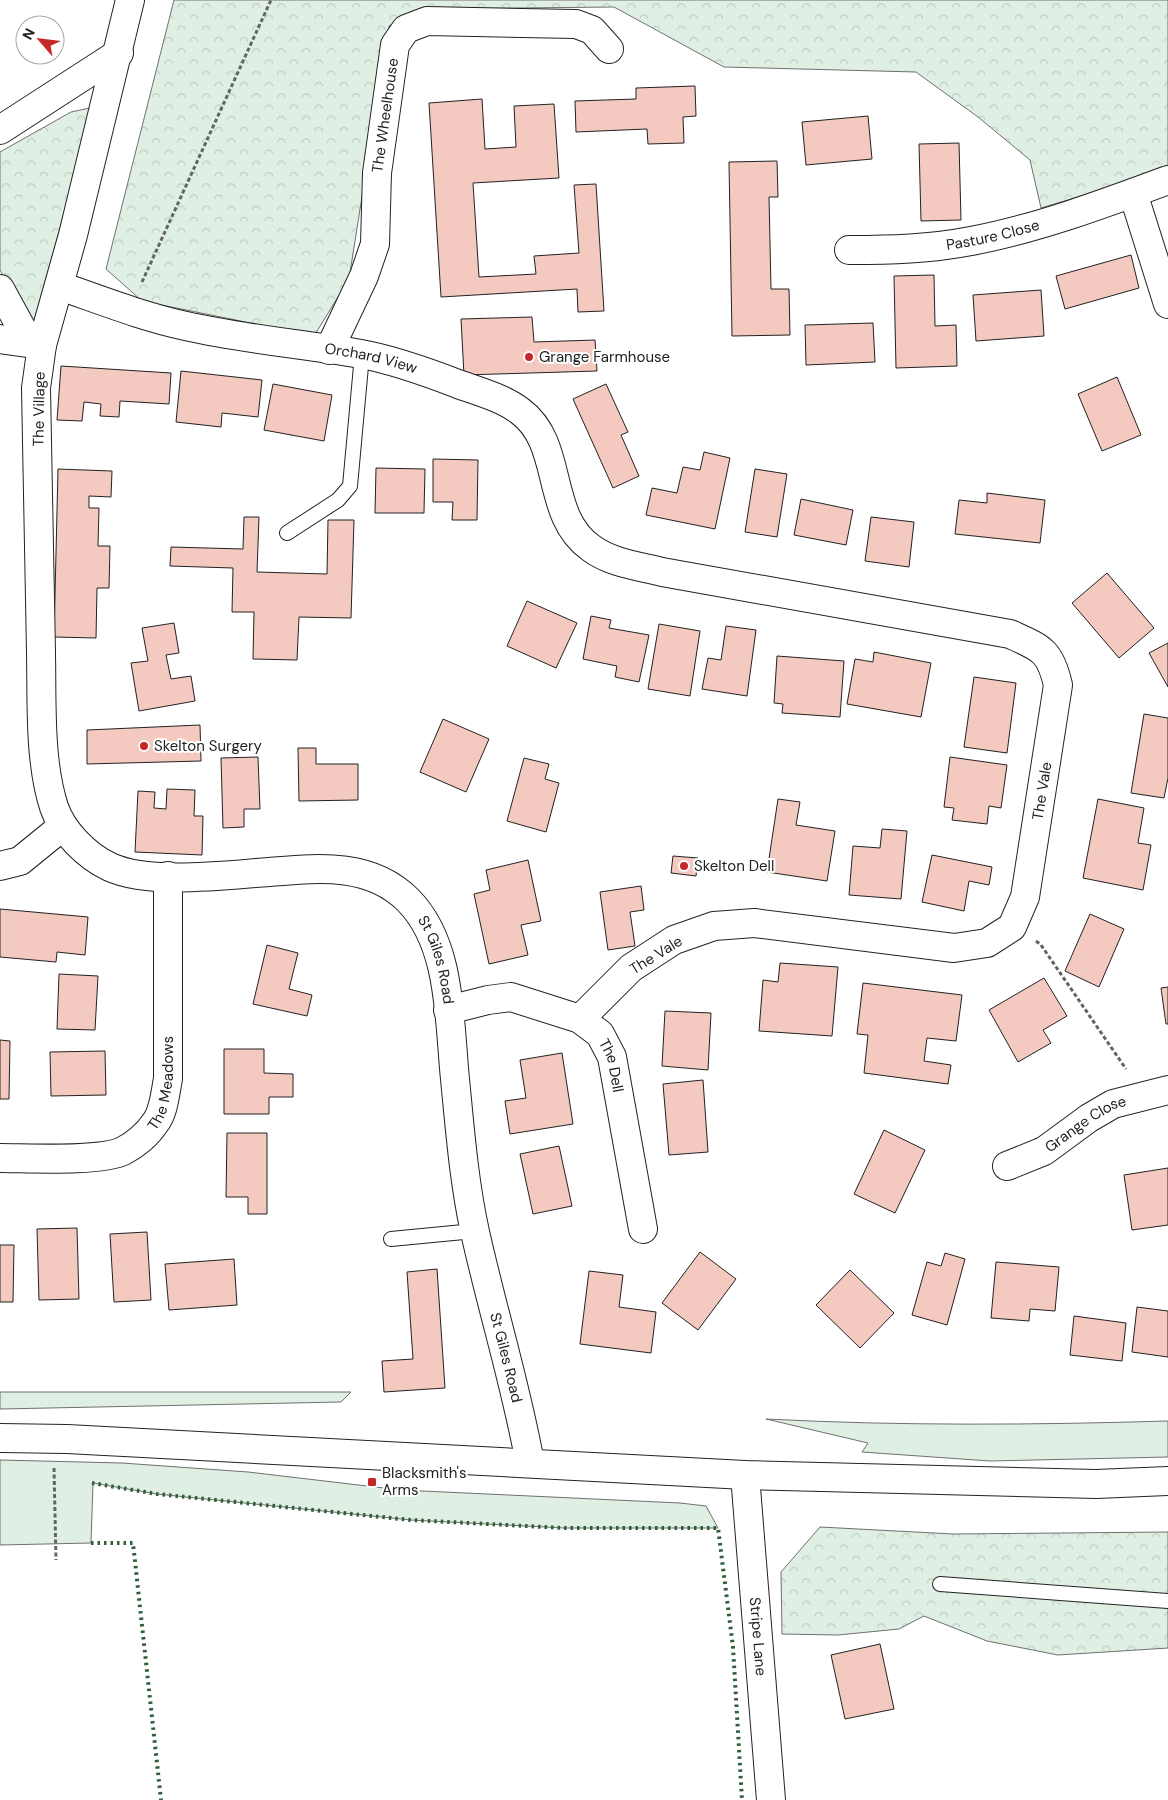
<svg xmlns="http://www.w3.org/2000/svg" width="1168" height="1800" font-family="'DM Sans',sans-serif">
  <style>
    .green { fill: #e0efe3; stroke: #6f6f6f }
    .forest { fill: url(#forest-crowns); stroke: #6f6f6f }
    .building { fill: #f3c9c0; stroke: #222 }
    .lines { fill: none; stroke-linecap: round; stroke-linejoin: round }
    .service-casing { stroke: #222; stroke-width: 16 }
    .minor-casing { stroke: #222; stroke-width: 30 }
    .tertiary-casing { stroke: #222; stroke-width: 30 }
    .trunk-casing { stroke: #222; stroke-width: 30 }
    .path { stroke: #646464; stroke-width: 3; stroke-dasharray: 4 2.5; stroke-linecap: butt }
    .service { stroke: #fff; stroke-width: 14 }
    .minor { stroke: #fff; stroke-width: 28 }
    .tertiary { stroke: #fff; stroke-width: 28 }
    .trunk { stroke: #fff; stroke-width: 28 }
    .hedge { stroke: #2f5e38; stroke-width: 4; stroke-dasharray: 2.5 4; stroke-linecap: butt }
    .poi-dot { fill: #c62828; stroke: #fff; stroke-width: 2 }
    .labels { text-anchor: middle; stroke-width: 4; stroke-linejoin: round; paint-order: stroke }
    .street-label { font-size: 15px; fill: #222; stroke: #fff }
    .poi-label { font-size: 15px; fill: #222; stroke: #fff; text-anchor: start }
  </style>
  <defs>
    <pattern id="forest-crowns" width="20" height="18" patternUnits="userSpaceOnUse" patternTransform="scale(1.25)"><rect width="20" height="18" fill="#e0efe3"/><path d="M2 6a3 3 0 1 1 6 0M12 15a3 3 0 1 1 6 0" fill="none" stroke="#c0cdc2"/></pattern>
  </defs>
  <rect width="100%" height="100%" fill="#fff"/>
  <g class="green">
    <polygon points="0,1392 351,1392 341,1402 0,1409"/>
    <path d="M766 1419C900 1426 1034 1425 1168 1421V1457L990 1461 862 1452 868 1443Z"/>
    <polygon points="0,1460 122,1463 248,1472 401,1490 680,1503 706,1506 718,1528 564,1528 411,1520 157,1494 93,1483 91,1543 0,1545"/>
  </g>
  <g class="forest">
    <polygon points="174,0 1168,0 1168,170 1041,208 1030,160 978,117 916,72 724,67 614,7 421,9 389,26 349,279 314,336 142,301 106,269"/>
    <polygon points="94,107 32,328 0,270 0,152 71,112"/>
    <polygon points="820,1527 953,1534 1168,1532 1168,1648 1058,1655 987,1641 924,1616 899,1629 838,1635 782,1634 781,1572"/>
  </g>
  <g class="building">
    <polygon points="695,86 696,116 683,117 684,143 648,144 647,129 576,132 575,101 636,99 636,88"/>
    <polygon points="482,99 485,149 516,147 514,106 554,104 559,178 473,183 479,277 536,274 534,256 579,253 574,185 596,184 604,311 578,312 577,289 441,297 429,103"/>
    <polygon points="868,116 872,159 806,165 802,122"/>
    <polygon points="959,143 961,220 921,221 919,144"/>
    <polygon points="777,161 778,197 769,197 771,289 789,289 790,335 732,336 729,162"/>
    <polygon points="1131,255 1139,288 1065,309 1056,276"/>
    <polygon points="934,275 935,326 956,325 957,366 896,368 894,276"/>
    <polygon points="1041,290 1044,336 976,341 973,295"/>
    <polygon points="532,317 534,342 595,340 597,371 464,375 461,319"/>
    <polygon points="873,323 875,362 806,365 805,325"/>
    <polygon points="61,366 171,373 169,404 120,401 119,417 100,416 101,404 84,402 82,421 57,420"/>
    <polygon points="181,371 262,380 258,417 222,413 221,427 176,422"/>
    <polygon points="1117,377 1141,435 1102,451 1078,394"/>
    <polygon points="273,384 332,395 324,441 264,430"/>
    <polygon points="606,384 628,432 621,435 639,476 613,488 573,399"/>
    <polygon points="704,452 730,458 715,529 646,515 652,488 677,493 683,467 700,470"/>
    <polygon points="433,459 478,460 477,520 452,520 453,502 433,502"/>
    <polygon points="376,468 425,469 424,513 375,513"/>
    <polygon points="58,469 112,471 111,497 89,496 89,508 99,508 98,546 110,546 109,588 97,588 96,638 54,637"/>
    <polygon points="755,469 787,474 777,537 745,532"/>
    <polygon points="987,493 1045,500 1040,543 955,534 959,500 987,503"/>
    <polygon points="801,499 853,510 846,545 794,535"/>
    <polygon points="244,517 259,517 257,572 327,574 328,520 354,520 351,618 299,617 297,660 253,659 254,612 232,612 233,568 170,566 171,547 243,549"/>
    <polygon points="871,517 914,522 909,567 865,561"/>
    <polygon points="1107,573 1154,628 1119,658 1072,603"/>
    <polygon points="527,601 577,623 556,668 507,646"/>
    <polygon points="591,616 611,620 609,628 649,635 639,682 615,677 617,666 583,659"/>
    <polygon points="174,623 179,653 166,655 171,679 191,676 195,701 139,711 131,663 148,661 142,628"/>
    <polygon points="659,624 700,631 690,696 648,689"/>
    <polygon points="726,626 756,630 747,696 702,689 708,658 721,660"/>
    <polygon points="1168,643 1168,687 1149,653"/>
    <polygon points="874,652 931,663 921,717 847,704 855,659 873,662"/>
    <polygon points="777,656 844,661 840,717 782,713 783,704 774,703"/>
    <polygon points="974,677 1016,683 1007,753 964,747"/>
    <polygon points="1144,714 1168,718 1168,778 1164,798 1131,793"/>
    <polygon points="443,719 489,739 466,792 420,772"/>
    <polygon points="200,725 201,761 87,764 87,730"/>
    <polygon points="298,748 316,748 316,764 358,764 358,800 299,801"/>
    <polygon points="258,757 260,809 244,809 244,827 223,828 221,758"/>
    <polygon points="950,757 1007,765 1001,808 989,806 987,824 952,820 954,808 944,807"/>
    <polygon points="524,758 549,764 545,779 559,783 546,832 507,821"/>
    <polygon points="167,789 195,790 194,816 203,816 202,855 135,852 138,791 155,792 154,808 166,809"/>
    <polygon points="778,799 800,802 796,825 835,831 827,881 767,872"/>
    <polygon points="1098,799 1144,808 1138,843 1151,845 1143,890 1083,878"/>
    <polygon points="882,829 907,831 901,899 849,895 853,846 880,848"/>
    <polygon points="932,855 992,867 989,885 969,881 964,911 922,902"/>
    <polygon points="673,856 698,858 696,876 671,873"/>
    <polygon points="528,860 541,921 521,925 528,955 489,964 474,894 490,890 486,870"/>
    <polygon points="641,886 644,910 630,912 635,946 608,950 600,892"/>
    <polygon points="0,909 88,917 85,955 57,952 56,962 0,957"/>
    <polygon points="1090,914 1124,929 1099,987 1065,971"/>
    <polygon points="267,945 298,953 289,989 312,995 307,1016 253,1004"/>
    <polygon points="780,963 838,967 832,1036 759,1031 763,980 778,982"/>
    <polygon points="59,974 98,976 95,1030 57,1029"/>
    <polygon points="1044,978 1067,1016 1043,1030 1051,1043 1018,1062 989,1010"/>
    <polygon points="863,983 962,995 956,1041 927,1038 924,1061 951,1065 948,1084 864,1073 868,1035 857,1034"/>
    <polygon points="1168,987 1168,1024 1166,1024 1161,988"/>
    <polygon points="665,1011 711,1013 708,1070 662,1066"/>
    <polygon points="0,1040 10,1041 9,1099 0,1099"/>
    <polygon points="224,1049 264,1049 264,1073 293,1074 293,1097 269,1097 269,1114 224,1114"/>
    <polygon points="105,1051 106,1095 51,1096 50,1052"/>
    <polygon points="562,1053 573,1124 510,1134 505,1101 526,1098 520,1060"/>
    <polygon points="703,1080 708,1152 669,1155 663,1084"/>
    <polygon points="884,1130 925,1150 895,1213 854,1194"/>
    <polygon points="227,1133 267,1133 267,1214 248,1214 248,1197 226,1197"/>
    <polygon points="559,1146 572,1206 533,1214 520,1154"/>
    <polygon points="1168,1168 1168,1225 1132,1230 1124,1175"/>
    <polygon points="77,1228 79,1299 39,1300 37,1229"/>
    <polygon points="147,1232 151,1300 114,1302 110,1234"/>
    <polygon points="0,1245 14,1245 13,1302 0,1302"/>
    <polygon points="700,1252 736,1279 698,1330 662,1303"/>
    <polygon points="945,1253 965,1259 947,1325 912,1315 927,1262 941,1266"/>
    <polygon points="234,1259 237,1305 169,1310 165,1264"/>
    <polygon points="996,1262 1059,1267 1055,1311 1030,1309 1029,1321 991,1318"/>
    <polygon points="437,1269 445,1388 384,1392 382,1361 413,1359 407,1272"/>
    <polygon points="850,1270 894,1313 860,1348 816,1305"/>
    <polygon points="589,1271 623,1275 619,1307 656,1312 651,1353 580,1344"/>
    <polygon points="1137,1307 1168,1311 1168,1357 1132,1352"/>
    <polygon points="1074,1316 1126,1323 1122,1361 1070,1355"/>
    <polygon points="880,1644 894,1709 845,1719 831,1655"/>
  </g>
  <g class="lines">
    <defs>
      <g id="service">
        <polyline points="287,533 338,500 350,486 362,355"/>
        <polyline points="391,1239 474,1231"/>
        <polyline points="940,1584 1168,1601"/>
      </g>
      <g id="minor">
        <polyline points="0,130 119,53"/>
        <polyline points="1133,193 1168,304"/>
        <path id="s1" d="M849 250C890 250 930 249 971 241 1036 229 1106 203 1168 180"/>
        <path id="s2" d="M60 286C101 300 143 317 186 326 243 339 303 344 361 354 394 360 427 372 458 384 478 391 503 398 520 411 565 444 544 515 591 548 611 563 638 566 662 572L1010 634C1041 648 1050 650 1058 685L1025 897 1012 927 987 943 954 948 754 923 714 926 674 940 631 968 580 1019"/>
        <polyline points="0,289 29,342"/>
        <polyline points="0,339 42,345"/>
        <path id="s3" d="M329 350 364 276 375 244 377 173 395 45 406 29 427 21 576 24 592 30 609 49"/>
        <polyline points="0,866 20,861 63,826"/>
        <path id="s4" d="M448 1010 488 1000 511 997 580 1019 600 1034 612 1057 643 1229"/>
        <path id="s5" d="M0 1158C28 1158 100 1162 123 1151 135 1145 148 1134 155 1123 164 1112 165 1093 168 1079V876"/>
        <path id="s6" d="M1007 1166 1044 1151 1089 1118 1113 1104 1168 1090"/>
        <path id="s7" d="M745 1475 771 1800"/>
      </g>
      <g id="tertiary">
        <path id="s8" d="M130 0 73 235 42 345 36 388C38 476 40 565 41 654 42 701 39 761 54 807 62 831 86 856 110 867 149 885 226 875 269 872 318 868 370 862 408 900 452 944 449 1021 455 1079 460 1130 464 1182 475 1232 492 1309 516 1385 530 1463"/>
      </g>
      <polyline id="trunk" points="0,1438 67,1439 745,1475 1096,1484 1168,1481"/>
    </defs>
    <use href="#service" class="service-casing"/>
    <use href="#minor" class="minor-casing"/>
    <use href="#tertiary" class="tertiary-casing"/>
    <use href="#trunk" class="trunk-casing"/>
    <g class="path">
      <polyline points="142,282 271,0"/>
      <polyline points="1036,941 1041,945 1126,1069"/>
      <polyline points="54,1468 56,1560"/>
    </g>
    <use href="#service" class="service"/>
    <use href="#minor" class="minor"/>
    <use href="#tertiary" class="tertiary"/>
    <use href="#trunk" class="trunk"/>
    <g class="hedge">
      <polyline points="92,1483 157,1494 411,1520 564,1528 718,1528 733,1647 742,1800"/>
      <polyline points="91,1543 133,1543 161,1800"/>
    </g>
  </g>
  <g class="poi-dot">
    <circle cx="529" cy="357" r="5"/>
    <circle cx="144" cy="746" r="5"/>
    <circle cx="684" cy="866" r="5"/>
    <rect x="367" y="1477" width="10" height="10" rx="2.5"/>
  </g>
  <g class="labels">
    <g class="street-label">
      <text dy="5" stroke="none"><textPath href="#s3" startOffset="245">The Wheelhouse</textPath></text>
      <text dy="5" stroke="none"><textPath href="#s1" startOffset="145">Pasture Close</textPath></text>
      <text dy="5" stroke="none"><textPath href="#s2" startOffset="320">Orchard View</textPath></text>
      <text transform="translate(39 409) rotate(-89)" y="5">The Village</text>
      <text transform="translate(1042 791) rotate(-81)" y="5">The Vale</text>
      <text transform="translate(656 955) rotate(-32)" y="5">The Vale</text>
      <text dy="5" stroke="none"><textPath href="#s8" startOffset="1279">St Giles Road</textPath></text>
      <text dy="5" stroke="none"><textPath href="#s4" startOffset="196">The Dell</textPath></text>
      <text dy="5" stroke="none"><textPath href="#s5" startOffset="208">The Meadows</textPath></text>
      <text dy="5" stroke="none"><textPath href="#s6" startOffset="90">Grange Close</textPath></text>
      <text dy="5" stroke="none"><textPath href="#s8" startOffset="1684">St Giles Road</textPath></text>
      <text dy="5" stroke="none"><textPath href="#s7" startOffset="162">Stripe Lane</textPath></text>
    </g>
    <g class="poi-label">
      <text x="539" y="362">Grange Farmhouse</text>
      <text x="154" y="751">Skelton Surgery</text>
      <text x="694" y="871">Skelton Dell</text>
      <text x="382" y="1478">Blacksmith's<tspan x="382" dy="17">Arms</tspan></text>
    </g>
  </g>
  <g transform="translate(40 40) rotate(298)"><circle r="24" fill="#ffffff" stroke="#a7a7a7"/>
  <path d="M0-4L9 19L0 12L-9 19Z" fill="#c62828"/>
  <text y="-8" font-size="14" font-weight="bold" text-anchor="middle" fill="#222222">N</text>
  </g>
</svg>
